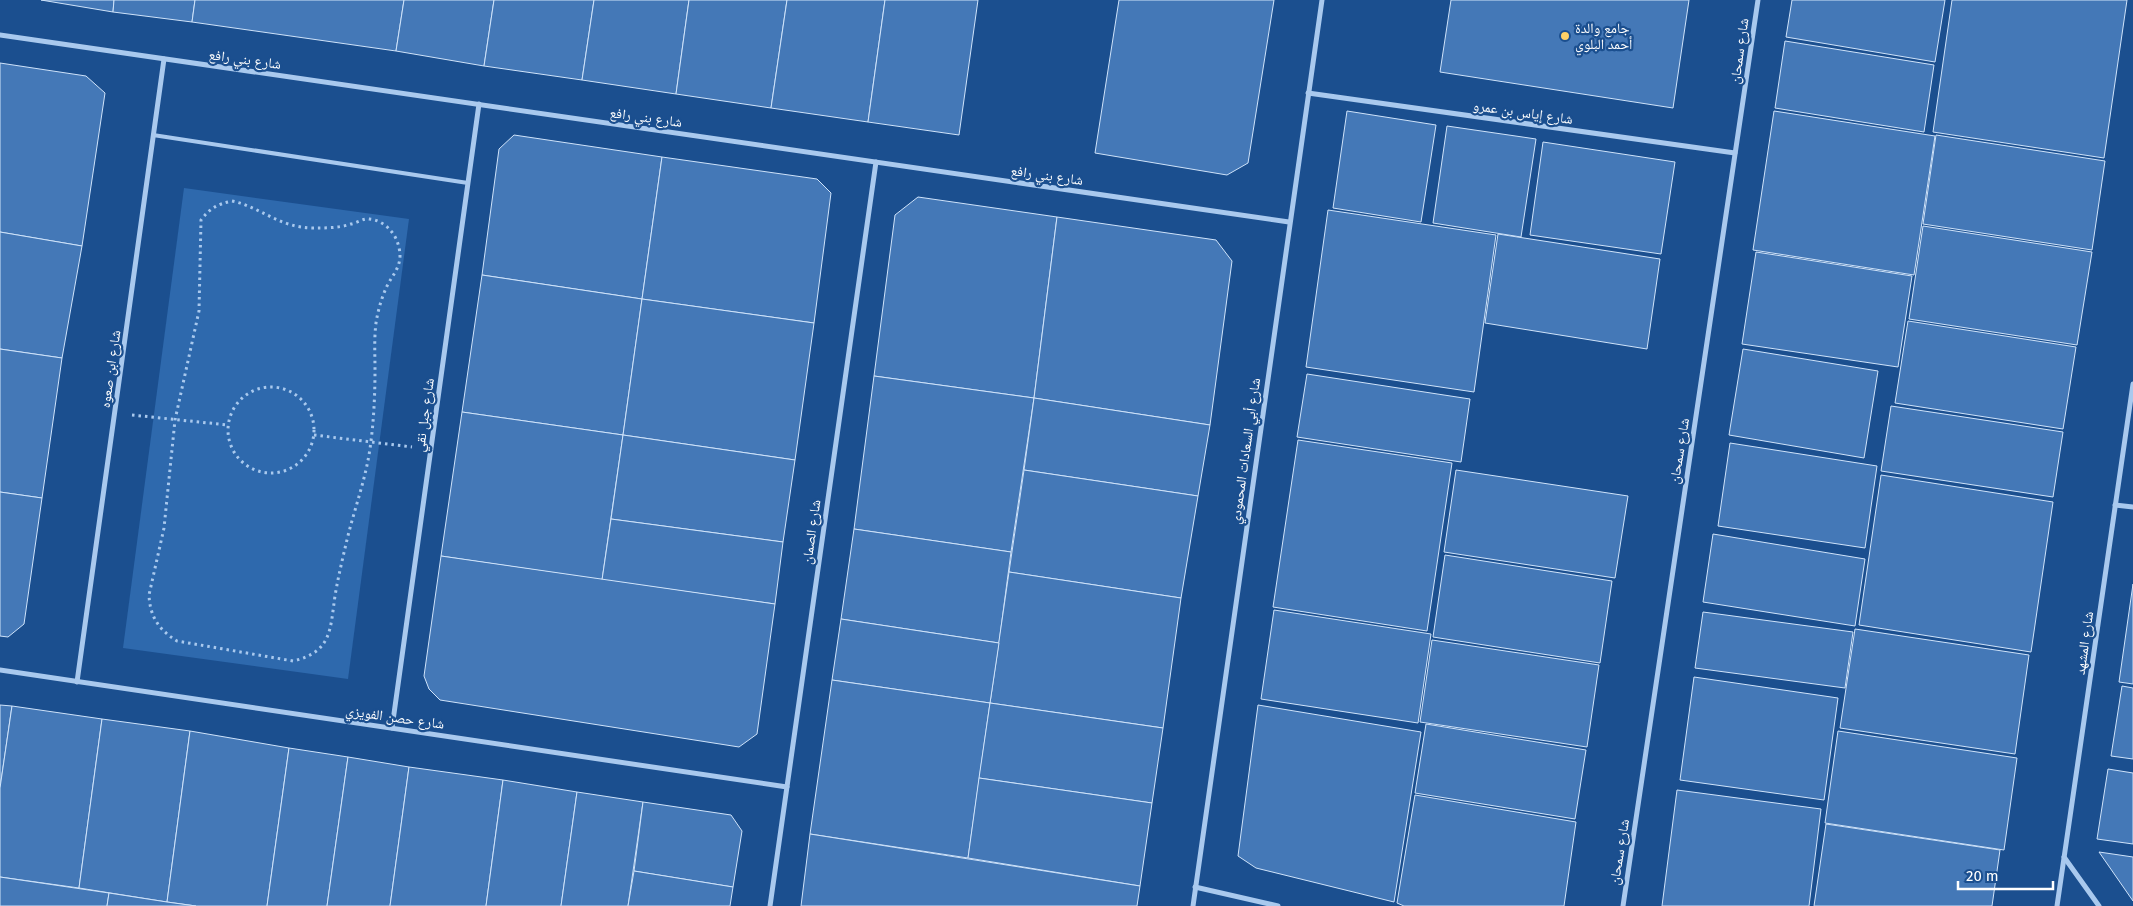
<svg xmlns="http://www.w3.org/2000/svg" width="2133" height="906" font-family="'Fira Sans','Noto Naskh Arabic',sans-serif">
  <style>
    .green { fill: #2e69ad }
    .building { fill: #4478b7; stroke: #cfe3fa }
    .lines { fill: none; stroke-linecap: round; stroke-linejoin: round }
    .path { stroke: #a9c9ee; stroke-width: 3; stroke-dasharray: 2.5 4; stroke-linecap: butt }
    .service { stroke: #a9c9ee; stroke-width: 4 }
    .minor { stroke: #a9c9ee; stroke-width: 5 }
    .poi-dot { fill: #ffd166; stroke: #1b4f8f; stroke-width: 2 }
    .labels { text-anchor: middle; stroke-width: 4.5; stroke-linejoin: round; paint-order: stroke }
    .poi-label { font-size: 14px; fill: #fff; stroke: #1b4f8f; text-anchor: start }
    .street-label { font-size: 14px; fill: #fff; stroke: #1b4f8f }
  </style>
  <rect width="100%" height="100%" fill="#1b4f8f"/>
  <polygon class="green" points="184,188 409,219 348,679 123,648"/>
  <g class="building">
    <polygon points="41,0 114,0 113,12"/>
    <polygon points="114,0 195,0 192,22 113,12"/>
    <polygon points="195,0 404,0 396,51 192,22"/>
    <polygon points="404,0 494,0 484,66 396,51"/>
    <polygon points="494,0 594,0 582,80 484,66"/>
    <polygon points="594,0 689,0 676,94 582,80"/>
    <polygon points="689,0 787,0 771,108 676,94"/>
    <polygon points="787,0 885,0 868,122 771,108"/>
    <polygon points="885,0 978,0 959,135 868,122"/>
    <polygon points="1119,0 1274,0 1248,163 1227,175 1095,153"/>
    <polygon points="1451,0 1689,0 1673,108 1440,72"/>
    <polygon points="1792,0 1945,0 1935,62 1786,37"/>
    <polygon points="1952,0 2127,0 2104,158 1933,132"/>
    <polygon points="1785,41 1934,65 1924,132 1775,108"/>
    <polygon points="0,63 86,76 105,93 82,246 0,232"/>
    <polygon points="1347,111 1436,125 1421,222 1333,208"/>
    <polygon points="1774,111 1935,136 1914,275 1753,250"/>
    <polygon points="1447,126 1536,139 1521,237 1433,223"/>
    <polygon points="514,135 662,157 642,299 482,275 499,149"/>
    <polygon points="1936,135 2105,161 2092,250 1923,224"/>
    <polygon points="1543,142 1675,162 1661,254 1530,235"/>
    <polygon points="662,157 817,179 831,193 814,323 642,299"/>
    <polygon points="918,197 1057,217 1034,398 874,376 895,215"/>
    <polygon points="1328,210 1496,235 1474,392 1306,367"/>
    <polygon points="1057,217 1216,240 1232,261 1210,425 1034,398"/>
    <polygon points="1923,226 2092,252 2077,345 1909,319"/>
    <polygon points="0,232 82,246 62,358 0,349"/>
    <polygon points="1498,234 1660,259 1647,349 1485,323"/>
    <polygon points="1756,252 1912,276 1898,367 1742,344"/>
    <polygon points="482,275 642,299 623,435 462,412"/>
    <polygon points="642,299 814,323 795,460 623,435"/>
    <polygon points="1908,321 2076,347 2063,429 1895,403"/>
    <polygon points="0,349 62,358 42,498 0,492"/>
    <polygon points="1743,349 1878,371 1864,458 1729,435"/>
    <polygon points="1307,374 1470,399 1461,462 1297,437"/>
    <polygon points="874,376 1034,398 1011,552 854,529"/>
    <polygon points="1034,398 1210,425 1198,496 1024,470"/>
    <polygon points="1891,406 2063,432 2053,497 1881,471"/>
    <polygon points="462,412 623,435 602,580 441,556"/>
    <polygon points="623,435 795,460 783,542 611,519"/>
    <polygon points="1298,440 1452,463 1427,631 1273,607"/>
    <polygon points="1730,443 1877,466 1865,548 1718,526"/>
    <polygon points="1024,470 1198,496 1181,598 1009,572"/>
    <polygon points="1456,470 1628,496 1615,578 1444,552"/>
    <polygon points="1881,475 2053,502 2031,652 1859,625"/>
    <polygon points="0,492 42,498 24,624 8,637 0,636"/>
    <polygon points="611,519 783,542 775,604 602,580"/>
    <polygon points="854,529 1011,552 999,643 841,619"/>
    <polygon points="1713,534 1865,559 1855,626 1703,602"/>
    <polygon points="1445,555 1612,581 1600,663 1433,637"/>
    <polygon points="441,556 775,604 757,734 739,747 440,700 429,689 424,676"/>
    <polygon points="1009,572 1181,598 1163,728 990,703"/>
    <polygon points="2133,584 2133,684 2119,682"/>
    <polygon points="1274,610 1431,634 1418,723 1261,699"/>
    <polygon points="1703,612 1853,632 1845,688 1695,668"/>
    <polygon points="841,619 999,643 990,703 832,680"/>
    <polygon points="1855,629 2029,655 2015,754 1840,728"/>
    <polygon points="1432,640 1599,665 1587,747 1420,722"/>
    <polygon points="1694,677 1838,698 1824,800 1680,780"/>
    <polygon points="832,680 990,703 968,858 810,834"/>
    <polygon points="2122,686 2133,688 2133,759 2111,756"/>
    <polygon points="990,703 1163,728 1152,803 979,778"/>
    <polygon points="0,705 12,706 0,788"/>
    <polygon points="1258,705 1421,732 1394,902 1256,868 1238,856"/>
    <polygon points="12,706 102,719 79,888 0,877 0,788"/>
    <polygon points="102,719 190,731 167,902 79,888"/>
    <polygon points="1426,724 1586,750 1575,819 1415,793"/>
    <polygon points="190,731 289,748 267,906 196,906 167,902"/>
    <polygon points="1838,731 2017,758 2004,850 1825,823"/>
    <polygon points="289,748 348,757 327,906 267,906"/>
    <polygon points="348,757 409,767 390,906 327,906"/>
    <polygon points="409,767 503,780 486,906 390,906"/>
    <polygon points="2108,769 2133,773 2133,844 2097,839"/>
    <polygon points="979,778 1152,803 1140,886 968,858"/>
    <polygon points="503,780 577,792 561,906 486,906"/>
    <polygon points="1677,790 1821,809 1809,906 1662,906"/>
    <polygon points="577,792 643,802 628,906 561,906"/>
    <polygon points="1415,795 1576,822 1564,906 1404,906 1397,903"/>
    <polygon points="643,802 731,815 742,831 733,887 634,871"/>
    <polygon points="1826,824 2000,850 1992,906 1814,906"/>
    <polygon points="810,834 1140,886 1137,906 801,906"/>
    <polygon points="2099,852 2133,857 2133,901"/>
    <polygon points="634,871 733,887 730,906 628,906"/>
    <polygon points="0,877 109,893 107,906 0,906"/>
    <polygon points="109,893 167,902 196,906 107,906"/>
  </g>
  <g class="lines">
    <g class="path">
      <path d="M232 201C261 207 279 228 314 228 326 228 339 228 351 224 357 223 364 218 369 219 376 219 385 224 389 229 396 235 400 247 400 256 400 267 393 275 388 284 382 296 378 310 376 323 374 339 375 354 375 369 375 393 374 417 371 441 367 477 354 509 346 544 342 561 338 578 335 596 330 630 332 652 293 661L177 641C159 630 150 617 149 595L164 528 175 420 199 311 201 220C210 208 218 204 232 201Z"/>
      <circle cx="271" cy="430" r="43"/>
      <polyline points="132,415 228,425"/>
      <polyline points="314,435 412,447"/>
    </g>
    <polyline class="service" points="153,135 468,183"/>
    <g class="minor">
      <polyline points="0,35 1289,222"/>
      <polyline points="1308,93 1735,153"/>
      <polyline points="2115,505 2133,507"/>
      <polyline points="0,670 787,787"/>
      <polyline points="77,682 164,59"/>
      <polyline points="392,728 479,104"/>
      <polyline points="2064,857 2099,906"/>
      <polyline points="1195,887 1278,906"/>
      <polyline points="770,906 876,162"/>
      <polyline points="1193,906 1322,0"/>
      <polyline points="1623,906 1758,0"/>
      <polyline points="2057,906 2133,384"/>
    </g>
  </g>
  <circle class="poi-dot" cx="1565" cy="36" r="5"/>
  <g class="labels">
    <g class="poi-label">
      <text x="1575" y="33">جامع والدة<tspan x="1575" dy="16">أحمد البلوي</tspan></text>
    </g>
    <g class="street-label">
      <text transform="translate(1739 51) rotate(-82)" y="5">شارع سمحان</text>
      <text transform="translate(245 59) rotate(8)" y="5">شارع بني رافع</text>
      <text transform="translate(1523 112) rotate(8)" y="5">شارع إياس بن عمرو</text>
      <text transform="translate(646 117) rotate(8)" y="5">شارع بني رافع</text>
      <text transform="translate(1047 175) rotate(8)" y="5">شارع بني رافع</text>
      <text transform="translate(110 369) rotate(-82)" y="5">شارع ابن صعوه</text>
      <text transform="translate(424 415) rotate(-82)" y="5">شارع جبل نقي</text>
      <text transform="translate(1245 451) rotate(-82)" y="5">شارع أبي السعادات المحمودي</text>
      <text transform="translate(1679 451) rotate(-81)" y="5">شارع سمحان</text>
      <text transform="translate(811 532) rotate(-82)" y="5">شارع الصمان</text>
      <text transform="translate(2084 643) rotate(-82)" y="5">شارع المشهد</text>
      <text transform="translate(395 717) rotate(8)" y="5">شارع حصن الفويزي</text>
      <text transform="translate(1619 852) rotate(-81)" y="5">شارع سمحان</text>
    </g>
  </g>
  <path d="M1958 881v8h95v-8" fill="none" stroke="#ffffff" stroke-width="2.5"/>
  <text x="1966" y="881" font-size="15" fill="#ffffff" stroke="#1b4f8f" stroke-width="4" paint-order="stroke">20 m</text>
</svg>
